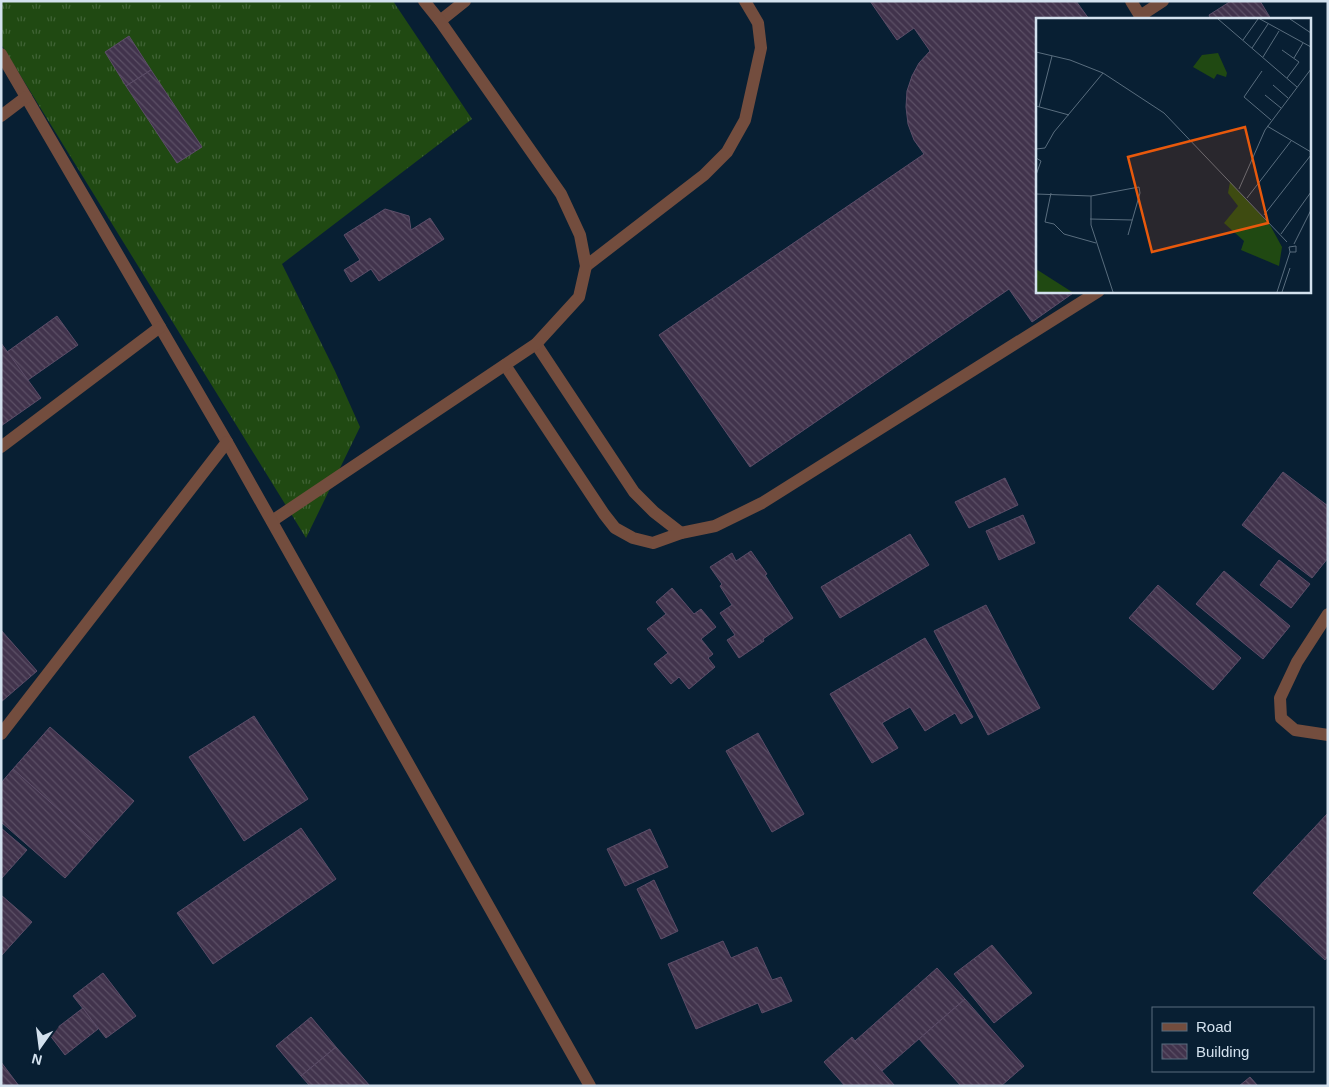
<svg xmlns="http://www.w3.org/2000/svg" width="1329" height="1087" font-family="Arial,sans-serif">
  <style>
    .grass { fill: url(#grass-tufts) }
    .building { fill: url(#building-back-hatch); stroke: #5c4d68 }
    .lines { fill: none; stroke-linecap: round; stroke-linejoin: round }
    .lane { stroke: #734d3e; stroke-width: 12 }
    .street { stroke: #734d3e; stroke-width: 12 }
    .inset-road { fill: none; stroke: #596d7e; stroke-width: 1 }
    .view { fill: #e8590c; fill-opacity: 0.15; stroke: #e8590c; stroke-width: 2.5 }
    .inset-edge { fill: none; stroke: #d3e1ee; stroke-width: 2.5 }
  </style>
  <defs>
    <pattern id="grass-tufts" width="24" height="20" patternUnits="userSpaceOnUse" patternTransform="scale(1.25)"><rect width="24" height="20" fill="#204912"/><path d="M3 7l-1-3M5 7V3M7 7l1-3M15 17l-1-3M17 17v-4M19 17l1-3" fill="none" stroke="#406335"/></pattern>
    <pattern id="building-back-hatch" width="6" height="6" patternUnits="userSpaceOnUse" patternTransform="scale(1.25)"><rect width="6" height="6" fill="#41334c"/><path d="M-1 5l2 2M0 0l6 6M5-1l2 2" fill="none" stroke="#5c5066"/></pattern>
  </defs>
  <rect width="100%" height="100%" fill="#081f33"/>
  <polygon class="grass" points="1,1 393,1 472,119 282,264 335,371 360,427 306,538 1,44"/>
  <g class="building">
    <polygon points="870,1 1076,1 1089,19 1038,19 1038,291 1076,291 1032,322 1009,289 750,467 659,335 924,154 914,140 908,124 906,107 907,91 912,76 919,63 930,51 914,28 897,40"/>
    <polygon points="1231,1 1260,1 1271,19 1211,19 1209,15"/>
    <polygon points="129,36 151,70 126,86 105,52"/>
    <polygon points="151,70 202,147 177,163 126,86"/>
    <polygon points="385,209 409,216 411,230 430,218 444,239 379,281 371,269 351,282 344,270 360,260 344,235"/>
    <polygon points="57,316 78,345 28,380 7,352"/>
    <polygon points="1,343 41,398 1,426"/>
    <polygon points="1283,472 1328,506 1328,558 1312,578 1242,525"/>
    <polygon points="1005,478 1018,505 969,528 955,502"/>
    <polygon points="1023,515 1035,543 999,560 986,531"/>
    <polygon points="910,534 929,565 840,618 821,587"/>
    <polygon points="751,551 767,574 765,575 793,618 763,639 764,641 739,658 727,640 735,635 720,613 732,605 720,586 722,584 710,567 732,553 736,561"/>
    <polygon points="1279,560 1310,584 1291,608 1260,585"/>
    <polygon points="1224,571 1290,626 1263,659 1196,604"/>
    <polygon points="1158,585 1241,658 1213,690 1129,618"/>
    <polygon points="672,588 694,614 701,609 716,627 701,639 713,654 708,658 715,667 689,689 679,677 671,684 654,664 668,653 647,629 666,614 656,602"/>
    <polygon points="986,605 1040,708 988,735 934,631"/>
    <polygon points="1,630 37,671 1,702"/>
    <polygon points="925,638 973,717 961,724 955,713 925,731 910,707 882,723 898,748 872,763 830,694"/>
    <polygon points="254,716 308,799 244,841 189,757"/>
    <polygon points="50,727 134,801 96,843 13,769"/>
    <polygon points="758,733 804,814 772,832 726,751"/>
    <polygon points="13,769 96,843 65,878 1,822 1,783"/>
    <polygon points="1328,813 1328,956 1325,960 1253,893"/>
    <polygon points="1,828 27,850 1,879"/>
    <polygon points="301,828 336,879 213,964 177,913"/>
    <polygon points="650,829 668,867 625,886 607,849"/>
    <polygon points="654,880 678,931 661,939 637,889"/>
    <polygon points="1,895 32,922 1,956"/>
    <polygon points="723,941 731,958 757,947 772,980 781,977 792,1001 762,1013 758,1003 696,1029 668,964"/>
    <polygon points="992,945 1032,993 994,1023 954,974"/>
    <polygon points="937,968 965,999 882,1071 855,1041"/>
    <polygon points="103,973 136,1016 106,1038 73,996"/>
    <polygon points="965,999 1024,1066 1001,1086 961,1086 919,1039"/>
    <polygon points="83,1008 98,1029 65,1055 49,1034"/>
    <polygon points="311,1017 336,1047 301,1076 276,1046"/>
    <polygon points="852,1037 855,1041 895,1086 845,1086 824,1062"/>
    <polygon points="336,1047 370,1086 310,1086 301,1076"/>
    <polygon points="1,1062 19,1086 1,1086"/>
    <polygon points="1250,1077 1258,1086 1239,1086"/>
  </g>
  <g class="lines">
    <g class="lane">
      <polyline points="1131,1 1142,19"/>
      <polyline points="1140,16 1163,1"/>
      <polyline points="440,21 465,1"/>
      <polyline points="586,266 704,175 727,152 745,120 761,48 758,23 745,1"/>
      <polyline points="536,344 634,492 654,512 681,533"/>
      <polyline points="505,365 604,514 615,528 633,538 653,543 681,533 715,526 762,503 1099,291"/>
      <polyline points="272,521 536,344 579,297 586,266 580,235 561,194 440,21 424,1"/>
    </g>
    <g class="street">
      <polyline points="1,54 227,442 590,1086"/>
      <polyline points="1,116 26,97"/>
      <polyline points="1,447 160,327"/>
      <polyline points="1328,614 1297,662 1280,698 1281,718 1295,730 1328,735"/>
      <polyline points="1,734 227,442"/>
    </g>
  </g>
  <g transform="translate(1036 18)">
    <rect width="275" height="275" fill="#081f33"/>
    <path d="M182 35 191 55 190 59 181 56 178 61 157 49 166 37ZM194 164 234 207 246 229 243 248 205 232 208 223 188 205 202 188 192 175Z" fill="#204912"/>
    <path d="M0 251 36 274H0Z" fill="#204912"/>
    <path class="inset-road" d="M182 1 261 69M224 1 275 29M254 1 275 15M207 22 222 1M216 30 232 6M246 32 263 44 251 60M0 34 34 42 67 55 128 95 251 224M227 39 243 13M258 40 267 25M226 53 208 79 235 102M237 67 252 80M229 77 245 90M0 88 33 97M3 89 16 38M231 108 275 134M0 131 9 130 18 114 67 55M0 140 5 143 0 157M203 171 229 112 275 51M15 175 9 204 18 206 28 216 60 225M0 176 55 178 103 169 104 175 92 217M55 178V207L77 274M211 180 255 123M228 197 275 137M54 201 96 202M245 216 275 174M258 226 275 192M241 274 254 234 253 229 260 228V234H254M246 274 254 250"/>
    <path class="view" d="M209 109 232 205 116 234 92 139Z"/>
    <rect width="275" height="275" class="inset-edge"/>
  </g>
  <rect width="1329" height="1087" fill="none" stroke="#d3e1ee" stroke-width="5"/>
  <rect x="1152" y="1007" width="162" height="65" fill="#081f33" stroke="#596d7e"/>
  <rect x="1162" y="1023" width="25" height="8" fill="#734d3e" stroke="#596d7e"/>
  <text x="1196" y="1032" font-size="15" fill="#d3e1ee">Road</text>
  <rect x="1162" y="1044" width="25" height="15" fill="url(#building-back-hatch)" stroke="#596d7e"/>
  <text x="1196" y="1057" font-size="15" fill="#d3e1ee">Building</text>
  <g transform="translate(40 1047) rotate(194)" stroke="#081f33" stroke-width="4" paint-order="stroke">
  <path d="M0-4L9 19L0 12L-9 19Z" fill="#d3e1ee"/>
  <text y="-8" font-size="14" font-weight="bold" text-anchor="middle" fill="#d3e1ee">N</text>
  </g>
</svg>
